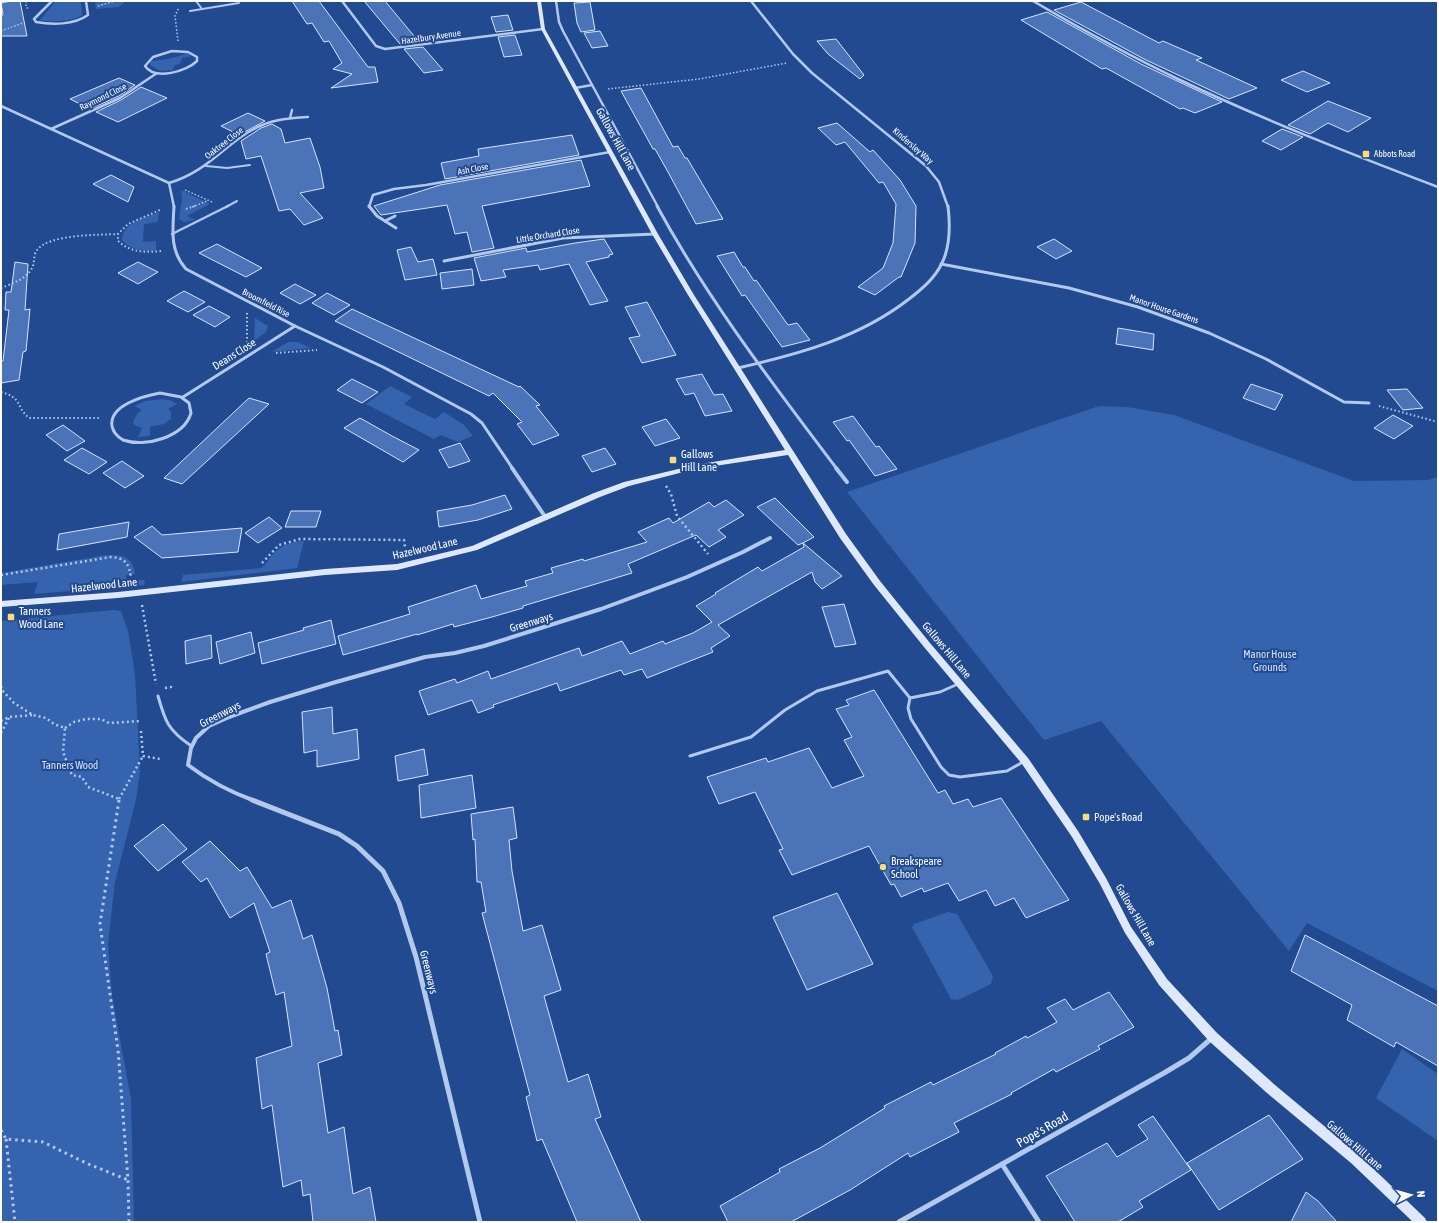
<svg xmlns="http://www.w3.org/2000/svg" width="1439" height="1223" font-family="'Asap Condensed',sans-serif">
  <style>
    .green { fill: #3563ae }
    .building { fill: #4a73b8; stroke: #d7e4f9 }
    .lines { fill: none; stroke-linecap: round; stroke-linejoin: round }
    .path-far3 { stroke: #b2c8ed; stroke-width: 1.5; stroke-dasharray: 1.5 2; stroke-linecap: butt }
    .path-far2 { stroke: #b2c8ed; stroke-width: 2; stroke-dasharray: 1.5 2.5; stroke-linecap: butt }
    .path-far1 { stroke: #b2c8ed; stroke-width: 2.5; stroke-dasharray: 2 3; stroke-linecap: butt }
    .path { stroke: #b2c8ed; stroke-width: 3; stroke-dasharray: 2.5 4; stroke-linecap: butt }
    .lane-far2 { stroke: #b2c8ed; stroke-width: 2 }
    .lane-far1 { stroke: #b2c8ed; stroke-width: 2.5 }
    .lane { stroke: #b2c8ed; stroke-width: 3 }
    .street-far3 { stroke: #b2c8ed; stroke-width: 2.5 }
    .street-far2 { stroke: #b2c8ed; stroke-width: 3 }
    .street-far1 { stroke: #b2c8ed; stroke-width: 4 }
    .street { stroke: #b2c8ed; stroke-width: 5 }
    .secondary { fill: #dee8fa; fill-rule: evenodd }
    .poi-dot { fill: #f9dc74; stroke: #214a90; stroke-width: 1.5 }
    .labels { text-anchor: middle; stroke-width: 4; stroke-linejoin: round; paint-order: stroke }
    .far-street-label { font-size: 9px; fill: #fff; stroke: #214a90 }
    .far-poi-label { font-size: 9px; fill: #fff; stroke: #214a90; text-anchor: start }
    .street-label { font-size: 11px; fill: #fff; stroke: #214a90 }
    .poi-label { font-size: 11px; fill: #fff; stroke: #214a90; text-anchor: start }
    .park-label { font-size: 11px; fill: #d7e4f9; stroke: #214a90 }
    .near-street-label { font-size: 13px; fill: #fff; stroke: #214a90 }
  </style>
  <rect width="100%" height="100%" fill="#214a90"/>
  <g class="green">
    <path d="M56 1H81L82 15C75 21 48 23 40 20Z"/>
    <polygon points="95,1 126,1 119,7 96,9"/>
    <path d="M187 53 192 56 182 58 180 64 175 65 173 70 160 71 150 65 151 61C160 61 179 57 187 53Z"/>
    <polygon points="181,190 210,204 187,216 195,220 184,222 179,219 182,199"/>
    <path d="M159 212 158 222 144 224 143 242 156 241V251C143 251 132 251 122 240 123 222 144 217 159 212Z"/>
    <polygon points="255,318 268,326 266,332 254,341"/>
    <polygon points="288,342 298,342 311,348 272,352"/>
    <polygon points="390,386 412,397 404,404 435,419 444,412 464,425 473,436 458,442 441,435 434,439 366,404"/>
    <polygon points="162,399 169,400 177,404 168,409 171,412 171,419 164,424 150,427 150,436 138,437 142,428 134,425 133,422 137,414 142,410 134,406 145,401"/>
    <polygon points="1099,406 1127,407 1174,415 1354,481 1428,480 1438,477 1438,991 1307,923 1289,951 1101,721 1044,740 847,492"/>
    <path d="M304 541 297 568 181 582 183 575 261 568C267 564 269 558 274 553 282 545 293 541 304 541Z"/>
    <path d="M106 555C123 555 132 555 135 574L126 575V581L145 580 144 585 34 594 38 582 1 585V573Z"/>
    <polygon points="113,610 121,611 128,631 135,674 140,771 136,800 115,882 108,944 112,996 131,1099 134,1222 1,1222 1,621"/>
    <polygon points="948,912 957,914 993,976 991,984 958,1000 951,999 912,927 914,924"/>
    <polygon points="1402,1049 1438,1074 1438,1141 1376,1098"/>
  </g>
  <g class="building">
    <polygon points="11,1 20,1 27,36 1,36 1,17 3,14 1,3"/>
    <polygon points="292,1 319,1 368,67 375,67 378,82 331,88 352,74 333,69 342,63 329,41 324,42 312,23 307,24"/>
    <polygon points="364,1 385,1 419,42 400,44"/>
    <polygon points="590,2 595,30 581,32 577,23 574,3"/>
    <polygon points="1081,2 1159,43 1163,41 1202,58 1196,60 1257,88 1229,99 1144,59 1054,10"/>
    <polygon points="1047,12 1141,64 1222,102 1195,113 1183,108 1180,109 1106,68 1102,69 1021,20"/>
    <polygon points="508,15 513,30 496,32 491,17"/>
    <polygon points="600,31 608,46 592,48 584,33"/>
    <polygon points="515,35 522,55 504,57 498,37"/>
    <polygon points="836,39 864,75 860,79 828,54 817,41"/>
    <polygon points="423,47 443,70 424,73 404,49"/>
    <polygon points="1303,71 1330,83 1307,92 1281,80"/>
    <polygon points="119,78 135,85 119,96 90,109 70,99"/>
    <polygon points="141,87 167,98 118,122 96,112 121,100"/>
    <polygon points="641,88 673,147 678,146 685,158 687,158 723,219 696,224 668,172 655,149 653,149 621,91"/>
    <polygon points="1328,101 1371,118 1348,132 1328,123 1310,134 1288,125"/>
    <polygon points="248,113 265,121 239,135 221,126"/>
    <polygon points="837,123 870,152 873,150 900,180 916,206 915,243 901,277 899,277 875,295 858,287 883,268 893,243 896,204 883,182 879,183 845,142 836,145 818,128"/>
    <polygon points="272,124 281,129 285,143 310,138 320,167 324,188 300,193 323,218 304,225 290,209 279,211 261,156 246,159 241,141 261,128"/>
    <polygon points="1282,129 1303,137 1281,150 1262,141"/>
    <polygon points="572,135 579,155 445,179 441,163 479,156 478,149"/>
    <polygon points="581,160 590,186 482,206 494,248 472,252 467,232 455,234 447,205 381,215 374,206 440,185"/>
    <polygon points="111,175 134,187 128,202 93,184"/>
    <polygon points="604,239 613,254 609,255 609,257 586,262 608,301 590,305 569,264 540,270 538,265 503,270 506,277 481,281 474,258 526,248 527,252 575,243"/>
    <polygon points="1054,239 1072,251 1056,259 1037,247"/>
    <polygon points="217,244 262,268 246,277 199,253"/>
    <polygon points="411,247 418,262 433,259 437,275 405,280 397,250"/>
    <polygon points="734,252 743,267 745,267 754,281 756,280 788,325 797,323 810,340 782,347 745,295 742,296 717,256"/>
    <polygon points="15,262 28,264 25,310 30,309 26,351 23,352 19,380 1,383 1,361 3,361 9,310 5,310 6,292 11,292"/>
    <polygon points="138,262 158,272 138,284 118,273"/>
    <polygon points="472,269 474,285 442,289 440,273"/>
    <polygon points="295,284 316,295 300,304 280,293"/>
    <polygon points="184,291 205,302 188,312 167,301"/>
    <polygon points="327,293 350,305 334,315 312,303"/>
    <polygon points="647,302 676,355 642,363 629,338 640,336 625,307"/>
    <polygon points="209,306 230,317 215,327 193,315"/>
    <polygon points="352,309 519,387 520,386 540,405 536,406 559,435 533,445 517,424 522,422 493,393 489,396 335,321"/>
    <polygon points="1118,328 1154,334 1153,350 1116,344"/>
    <polygon points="702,374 714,395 723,394 732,411 705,416 694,393 685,395 676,379"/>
    <polygon points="352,379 378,392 362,403 337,390"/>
    <polygon points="1251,384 1283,395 1275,410 1243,398"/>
    <polygon points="1407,389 1423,408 1403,410 1387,390"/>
    <polygon points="249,398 269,404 182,484 164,478"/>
    <polygon points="1393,415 1413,426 1394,439 1374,428"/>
    <polygon points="853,416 876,447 879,446 897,469 875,476 849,440 847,441 833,422"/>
    <polygon points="360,418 392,436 419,450 403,462 344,428"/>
    <polygon points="666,419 680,438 655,446 642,427"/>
    <polygon points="63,425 85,441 67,451 46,435"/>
    <polygon points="460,443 470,461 449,468 439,450"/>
    <polygon points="82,448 107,462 89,474 64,460"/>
    <polygon points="605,448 616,464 592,472 582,456"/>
    <polygon points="122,461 144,476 125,488 103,473"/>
    <polygon points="505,495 512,509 478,520 439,527 437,511 472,505"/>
    <polygon points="775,498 814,537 803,543 842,576 822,589 815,582 812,572 718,625 730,636 711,648 713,652 647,678 642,669 624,675 621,670 560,691 557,683 493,705 494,707 478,713 472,700 428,715 419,691 455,679 457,683 488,671 491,679 579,648 582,656 622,641 630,654 663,641 665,644 693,633 712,622 696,606 716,594 715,593 758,567 762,571 804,547 803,543 798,545 757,507"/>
    <polygon points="726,500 744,515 718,530 726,537 709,547 696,535 628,564 632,573 523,606 523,608 492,617 454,627 453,624 417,635 417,634 343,655 338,636 410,614 408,607 476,585 481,599 527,586 525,581 553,573 551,568 583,559 584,561 647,542 638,532 669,518 673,523 709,502 714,507"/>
    <polygon points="291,511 321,511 316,527 285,527"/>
    <polygon points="269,517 282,528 258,543 245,533"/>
    <polygon points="129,522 127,537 57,550 59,534"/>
    <polygon points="152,526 162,535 242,528 238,552 162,558 134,537"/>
    <polygon points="844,604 856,644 835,647 822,607"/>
    <polygon points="331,620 336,644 262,664 258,643 304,630 303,628"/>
    <polygon points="251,632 255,653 220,664 216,642"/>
    <polygon points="211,635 212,658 186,664 185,641"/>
    <polygon points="874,690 938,793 945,790 953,804 968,799 973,807 1001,798 1069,900 1026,918 1014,898 995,906 986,890 959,901 948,883 924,892 922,888 901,897 894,884 891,885 869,846 792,875 779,850 783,849 755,792 719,804 707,777 766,758 768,762 809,748 832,788 864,776 844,740 852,737 836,709 849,705 846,700"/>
    <polygon points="332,707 333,734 357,729 359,759 317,767 317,750 304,753 302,712"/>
    <polygon points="424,749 428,775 398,781 395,756"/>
    <polygon points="472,775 476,808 421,818 419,785"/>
    <polygon points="513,807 517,838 509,840 512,871 523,931 542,925 561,990 544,996 568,1082 588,1074 601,1117 595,1119 641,1222 577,1222 542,1139 537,1141 526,1097 530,1095 482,913 486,912 481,882 477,882 475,839 473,840 471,814"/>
    <polygon points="163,824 187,849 158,871 134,846"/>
    <polygon points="210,841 240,871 247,867 272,908 291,900 303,939 312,935 327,988 335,1031 338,1030 342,1055 318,1063 328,1133 344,1127 353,1194 370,1187 376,1222 313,1222 310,1194 303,1196 301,1180 283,1187 272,1105 262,1109 256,1058 292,1046 284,992 276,995 266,954 270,952 254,903 230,918 207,878 201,882 182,862"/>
    <polygon points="837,893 873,964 807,990 773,917"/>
    <polygon points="1305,935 1438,1006 1438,1066 1396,1042 1394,1047 1347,1020 1352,1005 1291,971"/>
    <polygon points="1109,992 1134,1027 1098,1046 1100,1049 1056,1072 1054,1069 1011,1093 1012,1094 954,1123 959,1132 910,1157 908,1153 850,1190 791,1222 728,1222 720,1206 780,1172 779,1169 820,1148 885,1108 884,1106 931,1082 933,1085 996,1054 995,1053 1026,1036 1027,1038 1057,1022 1047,1008 1065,999 1073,1010"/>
    <polygon points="1269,1115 1303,1159 1219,1210 1187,1163"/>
    <polygon points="1153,1116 1191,1170 1139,1201 1143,1207 1118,1222 1075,1222 1046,1176 1107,1143 1117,1157 1148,1139 1138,1125"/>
    <polygon points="1306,1192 1318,1201 1337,1222 1291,1222"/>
  </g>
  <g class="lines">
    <g class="path-far3">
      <polyline points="26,1 26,7 29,9"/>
      <polyline points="98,6 115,1"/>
      <polyline points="1,31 23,23"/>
      <polyline points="178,41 175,16 179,7"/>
      <polyline points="608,89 699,79 787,63"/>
      <polyline points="185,190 212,202"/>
      <polyline points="192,207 207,201"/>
    </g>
    <g class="path-far2">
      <polyline points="186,209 195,206"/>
      <path d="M161 251C145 253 130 252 118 241V234L128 224 162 209"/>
      <path d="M1 288C11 284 27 279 32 268 35 263 33 255 37 250 49 234 99 235 118 234"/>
      <polyline points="247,313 247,342"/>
      <polyline points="276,353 317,350"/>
      <path d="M1 392C23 398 15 406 29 418H101"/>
      <polyline points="1379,406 1438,422"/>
    </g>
    <g class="path-far1">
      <polyline points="666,486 671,494 677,516 708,554"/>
      <polyline points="262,563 279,545 300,539 404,540 405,547"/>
      <path d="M1 575 111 557C126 558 129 564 131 578"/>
      <polyline points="142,605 156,684"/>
      <polyline points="1,686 2,690 14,703 33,715 46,718 54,724 65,728 63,752 72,775 82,777 88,787 119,799 119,801"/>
      <polyline points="165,688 171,687 173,690"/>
      <polyline points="1,721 9,717 33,715"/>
      <polyline points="65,728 74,722 86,719 101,719 109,723 141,721"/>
      <polyline points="141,731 143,756 160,759"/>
      <polyline points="1,733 9,718"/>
      <polyline points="119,799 143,756"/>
    </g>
    <g class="path">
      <polyline points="119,800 100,924 118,1050 128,1180 129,1222"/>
      <polyline points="1,1130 6,1139 43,1142 86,1163 128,1180"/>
      <polyline points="6,1139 15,1222"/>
    </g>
    <g class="lane-far2">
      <polyline points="196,1 202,9"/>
      <polyline points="190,11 239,3"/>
      <polyline points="206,166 227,168 250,165"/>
      <polyline points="226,207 237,201"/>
    </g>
    <polyline class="lane-far1" points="172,234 228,206"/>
    <g class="lane">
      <polyline points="958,684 940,692 910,698 908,708 911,719 941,767 949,775 960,777 1007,771 1023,762"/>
      <path d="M158 696C165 721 168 730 190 745"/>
      <polyline points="690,756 751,737 785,710 817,691 888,671 910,698"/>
    </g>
    <g class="street-far3">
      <path d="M52 1 34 19 36 22C52 25 74 25 88 15L86 1"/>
      <polyline points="342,1 376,46 385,49 543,29"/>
      <polyline points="556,1 559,22 563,31 658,207"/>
      <polyline points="751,1 793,54 812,73 926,166 939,182 948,207"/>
      <path d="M1033 1C1081 29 1130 56 1180 80 1264 120 1351 154 1438 187"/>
      <path d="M172 51 188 52 197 57V61C187 71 155 81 145 66L153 57Z"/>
      <polyline points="575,88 592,85"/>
      <polyline points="1,106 169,183 174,207"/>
      <polyline points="290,118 292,110"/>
      <polyline points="51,129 120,98 157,73"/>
      <path d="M169 183C210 171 225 142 260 126 275 119 292 118 308 117"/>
      <polyline points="369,207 373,195 394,189 426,185 610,152"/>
    </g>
    <g class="street-far2">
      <path d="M174 206C173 229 169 250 186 269L295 326 383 367 471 414 482 423 513 469"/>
      <polyline points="369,206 377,216 396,228"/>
      <path d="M657 206C708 300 773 384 837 469"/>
      <polyline points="385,221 395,216"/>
      <polyline points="444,261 563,238 655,234"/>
      <polyline points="941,264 1069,288 1138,307 1209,333 1266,359 1344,402 1369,403"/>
      <path d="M738 368C799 354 859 338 909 299 922 289 935 278 942 263 950 247 950 223 948 206"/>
      <path d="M160 393 181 397 189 403 191 413C184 437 145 448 123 440 118 437 113 432 112 426 109 405 144 396 160 393Z"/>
      <polyline points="183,397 295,326"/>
    </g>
    <g class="street-far1">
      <polyline points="512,468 546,518"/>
      <polyline points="836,468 847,482"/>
      <path d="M255 801C230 792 209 781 188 765L191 748 196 738 209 726 229 717 270 702 336 682 425 657 455 653 484 646 601 609 687 577 743 552 770 538"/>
    </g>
    <g class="street">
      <polyline points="252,800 339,834 357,846 383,871 399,903 416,957 480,1222"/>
      <polyline points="1002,1164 1039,1222"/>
      <polyline points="899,1222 1164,1073 1189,1058 1213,1037"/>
    </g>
    <polygon class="secondary" points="537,1 541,1 545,29 658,234 694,295 846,534 880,581 930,643 1028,758 1078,831 1106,878 1131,927 1167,979 1217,1033 1275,1085 1359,1155 1425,1218 1427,1222 1413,1222 1351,1163 1267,1093 1209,1041 1159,985 1125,933 1100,884 1072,837 1022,764 924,647 874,585 840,538 788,455 695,469 629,486 600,497 477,550 397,570 325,575 118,598 1,607 1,601 118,592 325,569 397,564 472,546 594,493 624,482 695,465 785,450 688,295 652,234 541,29"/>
  </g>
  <g class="poi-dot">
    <rect x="1362" y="150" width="8" height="8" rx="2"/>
    <rect x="669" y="456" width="8" height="8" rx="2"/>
    <rect x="7" y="613" width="8" height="8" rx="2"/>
    <rect x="1082" y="813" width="8" height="8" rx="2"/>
    <circle cx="883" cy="867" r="4"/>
  </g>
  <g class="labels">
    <g class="far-street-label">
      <text transform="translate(431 37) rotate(-8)" y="3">Hazelbury Avenue</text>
      <text transform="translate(103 97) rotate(-26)" y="3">Raymond Close</text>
      <text transform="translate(224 143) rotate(-38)" y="3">Oaktree Close</text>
      <text transform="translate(913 146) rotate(41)" y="3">Kindersley Way</text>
      <text transform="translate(473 169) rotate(-11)" y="3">Ash Close</text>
      <text transform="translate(548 235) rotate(-9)" y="3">Little Orchard Close</text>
      <text transform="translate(266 303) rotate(27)" y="3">Broomfield Rise</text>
      <text transform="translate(1164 309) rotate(19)" y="3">Manor House Gardens</text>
    </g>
    <g class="far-poi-label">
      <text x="1374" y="157">Abbots Road</text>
    </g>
    <g class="street-label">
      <text transform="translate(616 139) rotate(61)" y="4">Gallows Hill Lane</text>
      <text transform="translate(234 354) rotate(-32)" y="4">Deans Close</text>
      <text transform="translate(425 548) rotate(-13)" y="4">Hazelwood Lane</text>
      <text transform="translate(104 585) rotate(-6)" y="4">Hazelwood Lane</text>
      <text transform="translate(531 622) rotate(-17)" y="4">Greenways</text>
      <text transform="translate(947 650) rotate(50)" y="4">Gallows Hill Lane</text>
      <text transform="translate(220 714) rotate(-27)" y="4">Greenways</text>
      <text transform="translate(1136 915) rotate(60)" y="4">Gallows Hill Lane</text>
      <text transform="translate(429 972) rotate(76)" y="4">Greenways</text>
      <text transform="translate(1355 1145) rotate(41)" y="4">Gallows Hill Lane</text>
    </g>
    <g class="poi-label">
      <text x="681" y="458">Gallows<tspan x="681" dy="13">Hill Lane</tspan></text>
      <text x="19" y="615">Tanners<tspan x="19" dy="13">Wood Lane</tspan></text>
      <text x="1094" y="821">Pope's Road</text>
      <text x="891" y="865">Breakspeare<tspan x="891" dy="13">School</tspan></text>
    </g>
    <g class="park-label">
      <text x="1270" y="658">Manor House<tspan x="1270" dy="13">Grounds</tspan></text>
      <text x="70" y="769">Tanners Wood</text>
    </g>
    <g class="near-street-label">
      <text transform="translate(1042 1129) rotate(-30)" y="5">Pope's Road</text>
    </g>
  </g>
  <rect width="1439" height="1223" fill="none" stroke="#ffffff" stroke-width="4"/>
  <g transform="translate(1411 1195) rotate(84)" stroke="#214a90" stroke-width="3" paint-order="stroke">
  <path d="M0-3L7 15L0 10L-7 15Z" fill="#ffffff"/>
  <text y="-6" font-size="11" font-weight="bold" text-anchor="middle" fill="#ffffff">N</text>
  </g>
</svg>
